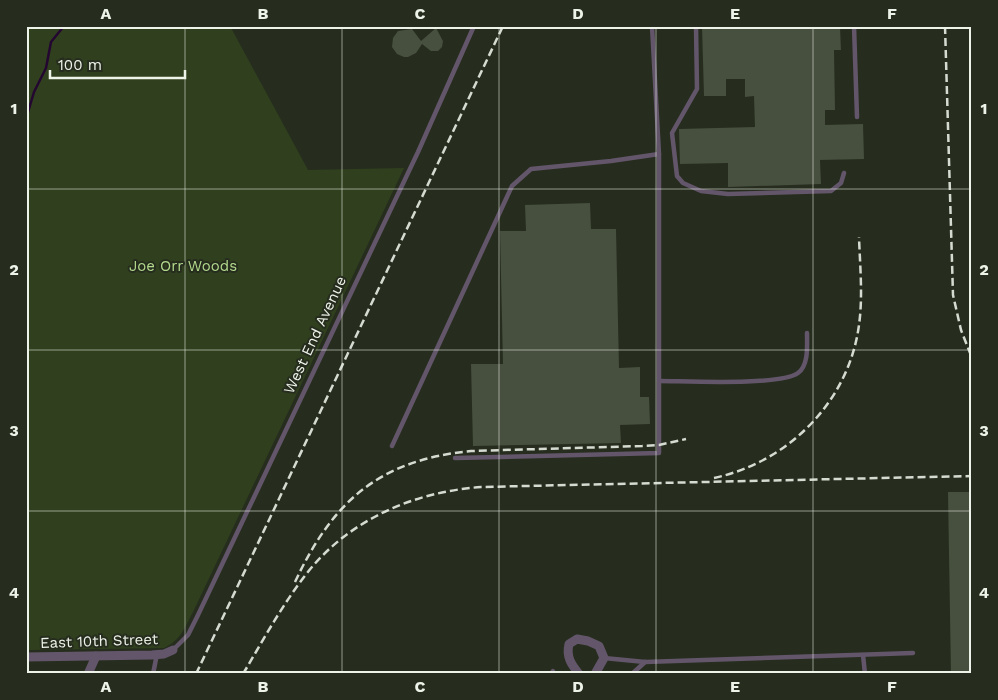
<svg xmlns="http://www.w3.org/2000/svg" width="998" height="700" font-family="'Work Sans',sans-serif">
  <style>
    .green { fill: #30401e }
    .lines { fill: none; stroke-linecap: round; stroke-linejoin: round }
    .stream { stroke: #230730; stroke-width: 2.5 }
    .building { fill: #474f3f }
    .lane { stroke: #63566b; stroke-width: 4.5 }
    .street { stroke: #63566b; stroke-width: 9 }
    .rail { stroke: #d6dbd1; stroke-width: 2.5; stroke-dasharray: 8 4; stroke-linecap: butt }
    .grid { fill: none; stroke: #eef3e9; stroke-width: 1; stroke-opacity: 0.55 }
    .labels { text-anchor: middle; stroke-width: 4; stroke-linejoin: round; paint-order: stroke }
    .park-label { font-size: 15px; fill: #b3da8c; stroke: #262d1e }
    .street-label { font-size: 15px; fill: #eef3e9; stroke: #262d1e }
    .neatline { fill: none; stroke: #eef3e9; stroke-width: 2 }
    .grid-label { font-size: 16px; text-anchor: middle; font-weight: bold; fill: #eef3e9 }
  </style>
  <rect width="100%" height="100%" fill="#262d1e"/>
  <path class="green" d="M26 26H230L308 170 404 168 193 612C185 627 181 640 164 648L26 650Z"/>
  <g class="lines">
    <polyline class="stream" points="26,119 34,92 46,68 51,42 64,26"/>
  </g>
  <g class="building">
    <polygon points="702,26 840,27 841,50 834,50 835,110 825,110 825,125 863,124 864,159 820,160 821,184 728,187 728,163 680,164 679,129 755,127 754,96 745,97 745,79 726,79 726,96 704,96"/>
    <polygon points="436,28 443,41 442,47 438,51 431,51 422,44 416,53 408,57 404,57 397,54 392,47 393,38 398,31 412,29 421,41"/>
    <polygon points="590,203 591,229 616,229 619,368 640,367 640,397 649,397 650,424 620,425 621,443 473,446 471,364 503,364 500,231 526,231 525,205"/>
    <polygon points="948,492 972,492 972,674 951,674"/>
  </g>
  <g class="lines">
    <g class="lane">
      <polyline points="696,26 697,89 672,133 677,176 683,183 701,191 728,194 831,191 841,183 844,173"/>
      <polyline points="854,26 857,117"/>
      <path d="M659 381C685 381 780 386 798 373 809 365 807 345 807 333"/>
      <polyline points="392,446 512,186 531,169 611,161 659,154"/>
      <polyline points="455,458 659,453 659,154 652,26"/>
      <polyline points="173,650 188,635 198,615 418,152 474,26"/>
      <polyline points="863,655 865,674"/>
      <polyline points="604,658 645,662 913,653"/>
      <polyline points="153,674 157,654"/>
      <polyline points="551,674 553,671"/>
      <polyline points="632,674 645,662"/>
    </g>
    <g class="street">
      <polyline points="26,657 152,655 164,654 173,650"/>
      <polyline points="88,674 96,656"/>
      <path d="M579 674C571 664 566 657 569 644L577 639 588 641 599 646 604 658 595 674"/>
    </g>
    <g class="rail">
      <polyline points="945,26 953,295 961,330 972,358"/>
      <path d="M714 478C789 462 849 401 859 325 863 296 860 266 859 237"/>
      <path d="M295 582C333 501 379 460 471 451L642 446 659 445 686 439"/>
      <polyline points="196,674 503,26"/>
      <path d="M243 674C262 642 281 607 304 577 346 521 412 492 481 487L972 476"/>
    </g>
  </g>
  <path class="grid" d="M185 26V674M342 26V674M499 26V674M656 26V674M813 26V674M26 189H972M26 350H972M26 511H972"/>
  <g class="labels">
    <g class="park-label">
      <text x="183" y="271">Joe Orr Woods</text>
    </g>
    <g class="street-label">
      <text transform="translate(315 335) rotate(-65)" y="5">West End Avenue</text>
      <text transform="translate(99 641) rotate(-2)" y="5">East 10th Street</text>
    </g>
  </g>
  <rect width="998" height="700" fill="none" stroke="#262d1e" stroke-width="55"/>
  <path d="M50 70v8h135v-8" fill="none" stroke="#eef3e9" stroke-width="2.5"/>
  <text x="58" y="70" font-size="15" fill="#eef3e9" stroke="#262d1e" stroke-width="4" paint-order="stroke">100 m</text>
  <rect x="28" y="28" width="942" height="644" class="neatline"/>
  <g class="grid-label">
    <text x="106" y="19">A</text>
    <text x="263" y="19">B</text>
    <text x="420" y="19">C</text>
    <text x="578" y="19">D</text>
    <text x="735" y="19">E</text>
    <text x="892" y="19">F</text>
    <text x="14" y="114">1</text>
    <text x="984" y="114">1</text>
    <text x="14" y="275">2</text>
    <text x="984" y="275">2</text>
    <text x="14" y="436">3</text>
    <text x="984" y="436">3</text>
    <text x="14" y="598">4</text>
    <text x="984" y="598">4</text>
    <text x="106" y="692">A</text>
    <text x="263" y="692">B</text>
    <text x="420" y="692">C</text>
    <text x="578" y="692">D</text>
    <text x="735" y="692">E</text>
    <text x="892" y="692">F</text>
  </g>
</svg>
